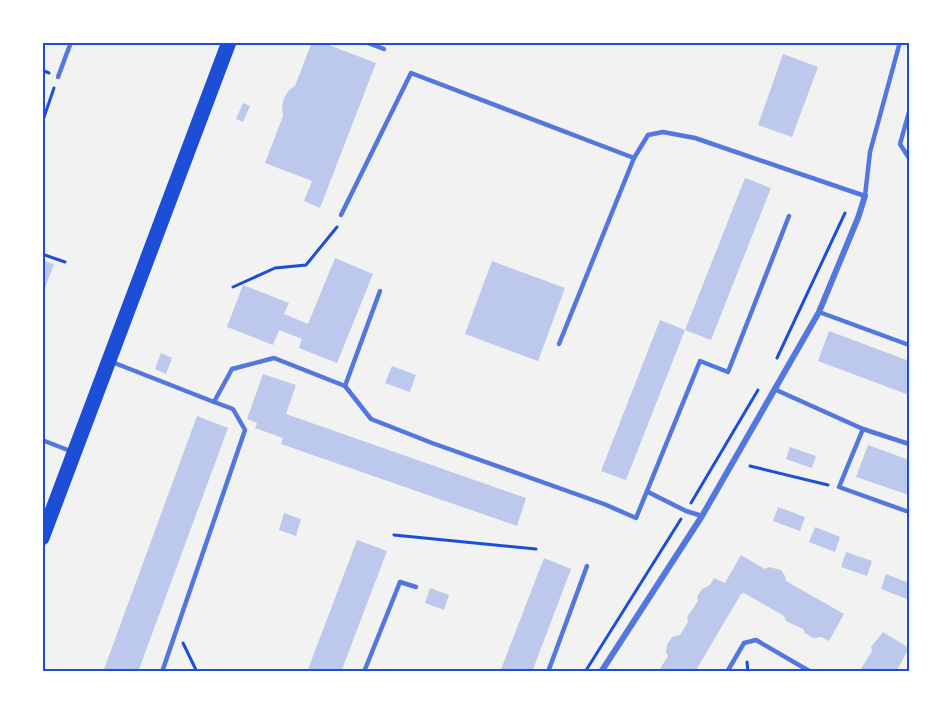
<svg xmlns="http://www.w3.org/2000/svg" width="951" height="714" font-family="'Playfair Display',serif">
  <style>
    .building { fill: #bdc9ec }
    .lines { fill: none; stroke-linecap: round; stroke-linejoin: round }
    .path { stroke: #1d4ed8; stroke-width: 3 }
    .service { stroke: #5277de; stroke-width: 4.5 }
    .minor { stroke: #5277de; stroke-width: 6 }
    .primary { stroke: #1d4ed8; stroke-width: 15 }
    .neatline { fill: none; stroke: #1d4ed8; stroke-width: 2 }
  </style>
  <rect width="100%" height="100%" fill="#f2f2f2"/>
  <g class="building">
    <polygon points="312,42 321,42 376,63 320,208 304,201 312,181 265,163 283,116 282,106 284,98 289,90 295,86"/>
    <polygon points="783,54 818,67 792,137 758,125"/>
    <polygon points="243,103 250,106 243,122 236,119"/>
    <polygon points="745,178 771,188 711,340 685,330 626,480 601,471 660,320 685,330"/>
    <polygon points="335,258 373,274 337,363 299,348 302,339 279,330 273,345 227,327 243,285 289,303 284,314 308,324"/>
    <polygon points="42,260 54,264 42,296"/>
    <polygon points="492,261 565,288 538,361 465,334"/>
    <polygon points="829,331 909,361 909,395 818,361"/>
    <polygon points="161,353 172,358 166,374 155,369"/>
    <polygon points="392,366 416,375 410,392 385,383"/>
    <polygon points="263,374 296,385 286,414 526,498 517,526 281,444 283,438 255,428 257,423 247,419"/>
    <polygon points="197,416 228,428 138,672 103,672"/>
    <polygon points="868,445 909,460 909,495 856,477"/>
    <polygon points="790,447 816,456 812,468 786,459"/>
    <polygon points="778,507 805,517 800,531 773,521"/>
    <polygon points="284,513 301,519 296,536 279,530"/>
    <polygon points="815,527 840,537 835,552 809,542"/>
    <polygon points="357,540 387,551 341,672 307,672"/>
    <polygon points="846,552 872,561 867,576 841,567"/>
    <polygon points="741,555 765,569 769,567 781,570 785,576 786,581 844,614 829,641 821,637 813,638 805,633 803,629 786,621 784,616 744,593 741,594 695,672 658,672 668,656 666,652 667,645 672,637 680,635 688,622 687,617 698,601 697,597 702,589 710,585 714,578 725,583"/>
    <polygon points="544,558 571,569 532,672 500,672"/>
    <polygon points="886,574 909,583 907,599 881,589"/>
    <polygon points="430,588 449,595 444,610 425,603"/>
    <polygon points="883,632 909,648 896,672 859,672 872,651 871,647"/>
  </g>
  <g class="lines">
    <g class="path">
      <polyline points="42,70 49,73"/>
      <polyline points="42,123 54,88"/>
      <polyline points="42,254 65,262"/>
      <polyline points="233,287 275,268 306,265 337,227"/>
      <polyline points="777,358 845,213"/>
      <polyline points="750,466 828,485"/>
      <polyline points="691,503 758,390"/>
      <polyline points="394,535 536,549"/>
      <polyline points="183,643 197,672"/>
      <polyline points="747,662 748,672"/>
      <polyline points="585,672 681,519"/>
    </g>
    <g class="service">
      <polyline points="365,42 384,49"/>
      <polyline points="58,77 71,42"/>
      <polyline points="909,112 900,144 909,158"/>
      <polyline points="341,215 411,73 634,158 648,135 663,132 695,138 865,196 870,152 900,42"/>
      <polyline points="819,312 909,345"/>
      <polyline points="559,344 634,158"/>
      <polyline points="112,362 214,402 232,369 274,358 345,386 371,419 432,443 604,504 636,518 700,361 728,372 789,216"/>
      <polyline points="345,386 380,291"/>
      <polyline points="774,389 863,429 909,444"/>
      <polyline points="863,429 839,487 909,512"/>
      <polyline points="42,440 73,452"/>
      <polyline points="648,492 686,511 702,516"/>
      <polyline points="162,672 245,430 233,409 214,402"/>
      <polyline points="364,672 400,582 416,587"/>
      <polyline points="548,672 587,566"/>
      <polyline points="727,672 744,643 756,640 811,672"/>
    </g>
    <polyline class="minor" points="601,672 702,516 819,312 858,218 865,196"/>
    <polyline class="primary" points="42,538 229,42"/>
  </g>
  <rect width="951" height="714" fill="none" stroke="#ffffff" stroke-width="87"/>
  <rect x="44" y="44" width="864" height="626" class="neatline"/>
</svg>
